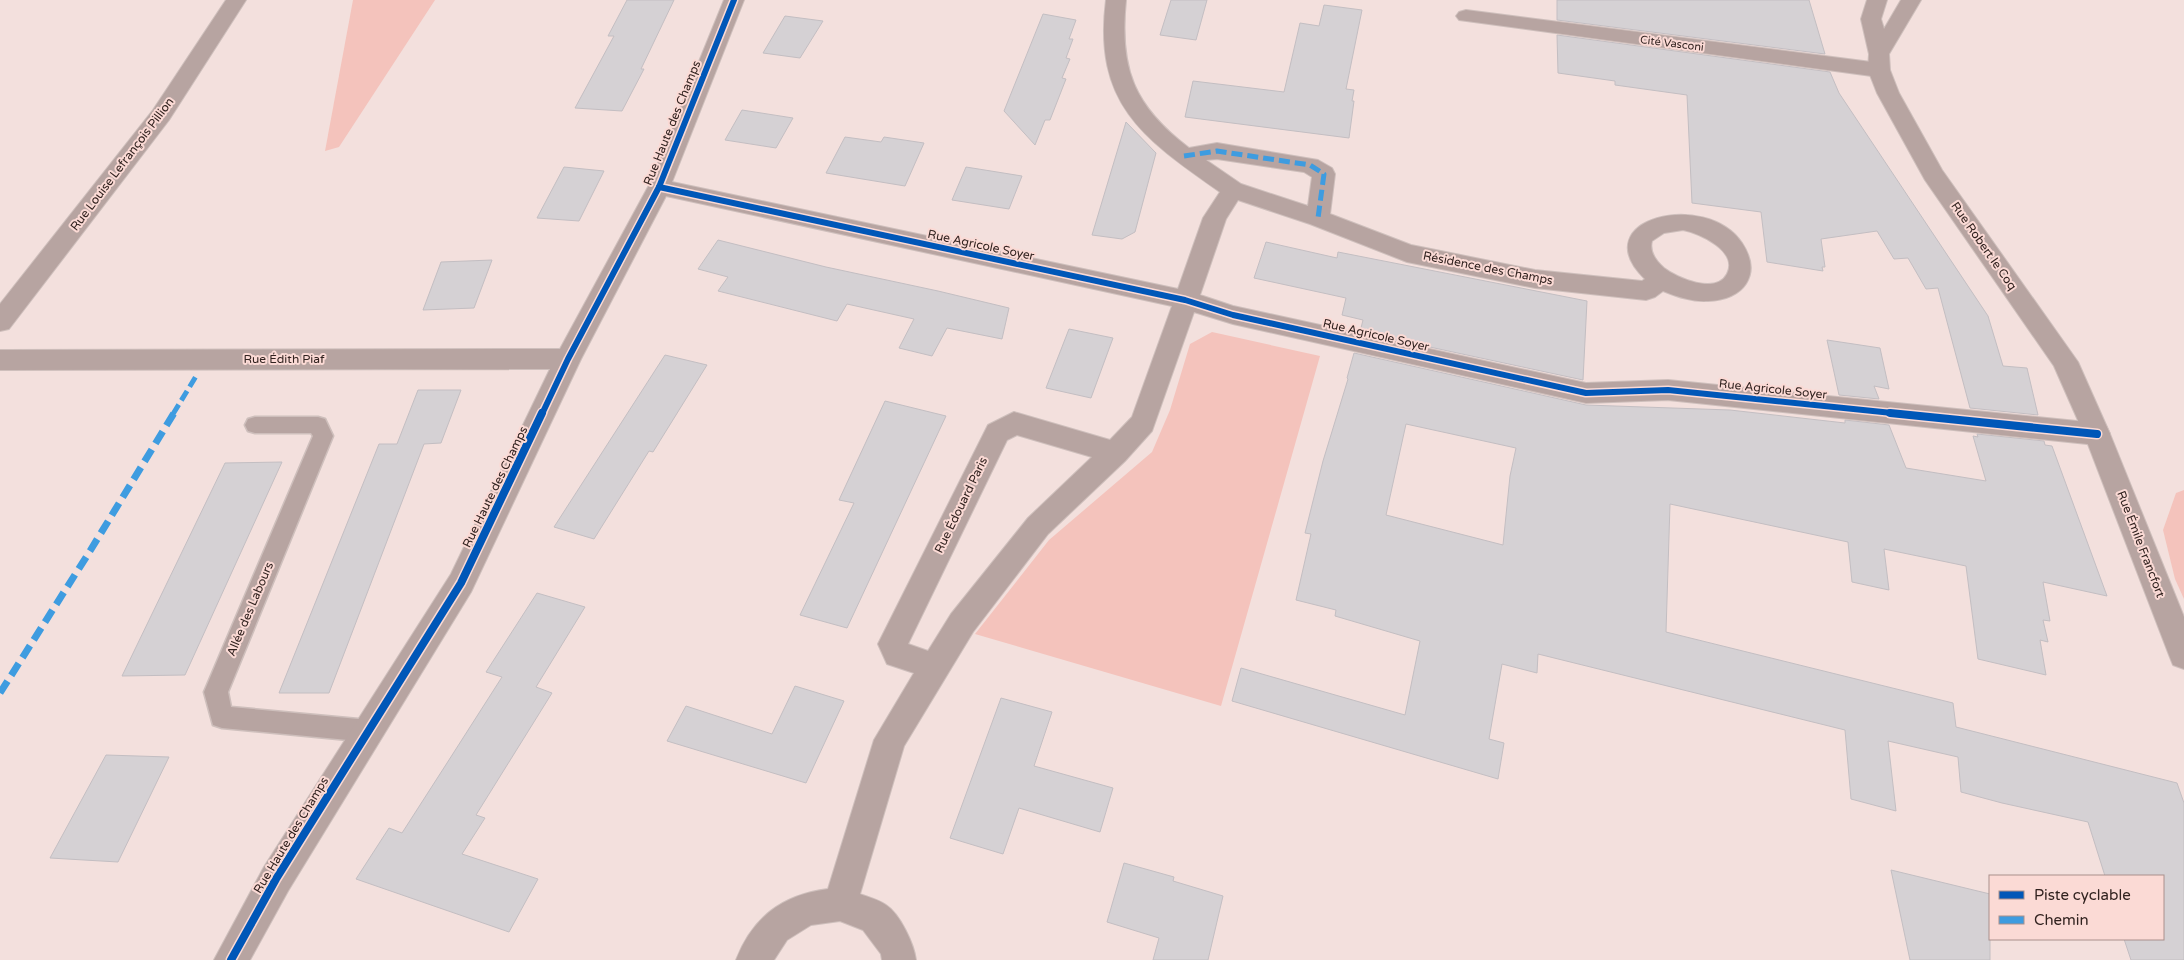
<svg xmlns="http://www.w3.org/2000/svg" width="2184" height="960" font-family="'Varela Round',sans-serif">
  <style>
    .green { fill: #f4c3bc }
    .building { fill: #d5d1d4; stroke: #c3bec2; fill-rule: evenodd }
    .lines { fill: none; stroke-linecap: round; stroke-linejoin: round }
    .service-casing { stroke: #cebfbc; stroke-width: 3 }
    .minor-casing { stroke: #cebfbc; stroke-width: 2 }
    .tertiary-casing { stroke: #cebfbc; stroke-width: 2 }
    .service { fill: #b7a4a1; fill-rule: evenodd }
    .minor { fill: #b7a4a1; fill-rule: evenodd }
    .tertiary { fill: #b7a4a1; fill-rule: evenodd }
    .quiet-far1 { stroke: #3e9ce0; stroke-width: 5; stroke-dasharray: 11 5; stroke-linecap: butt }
    .quiet { stroke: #3e9ce0; stroke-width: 7; stroke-dasharray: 14 7; stroke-linecap: butt }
    .cycleway-far1-casing { stroke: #fbdad5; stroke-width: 9 }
    .cycleway-casing { stroke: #fbdad5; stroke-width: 11 }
    .cycleway-far1 { stroke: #0057b8; stroke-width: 6 }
    .cycleway { stroke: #0057b8; stroke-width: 8 }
    .labels { text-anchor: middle; stroke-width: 4; stroke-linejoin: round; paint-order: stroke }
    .far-street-label { font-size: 11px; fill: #31221f; stroke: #fbdad5 }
    .street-label { font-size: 12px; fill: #31221f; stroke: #fbdad5 }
  </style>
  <rect width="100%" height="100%" fill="#f3e0dd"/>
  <g class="green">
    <polygon points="353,0 435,0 339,147 325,151"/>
    <polygon points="1212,332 1320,356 1221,706 975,634 1049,540 1152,452 1170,410 1190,344"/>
    <polygon points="2184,490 2184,599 2175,579 2163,530 2176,493"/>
  </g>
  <g class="building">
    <polygon points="627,0 674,0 641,69 644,69 622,111 575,108 614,36 608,36"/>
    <polygon points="1171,0 1207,0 1196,40 1160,35"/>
    <polygon points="1557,0 1809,0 1825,54 1557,20"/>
    <polygon points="1324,5 1362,10 1346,89 1354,90 1352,101 1354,101 1349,138 1185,117 1193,81 1284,92 1300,23 1319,26"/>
    <polygon points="1043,14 1076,20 1069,39 1073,39 1066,58 1070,59 1062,78 1066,79 1050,120 1045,120 1035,145 1004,111"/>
    <polygon points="785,16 823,21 800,58 763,53"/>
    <polygon points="1557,35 1830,72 1839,93 1988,316 2003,366 2027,368 2038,415 1970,408 1938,288 1926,289 1908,258 1894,259 1877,231 1821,239 1825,267 1822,267 1823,271 1767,262 1761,212 1692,203 1687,95 1615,85 1615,81 1558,73"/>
    <polygon points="742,110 793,118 776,148 725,140"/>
    <polygon points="1126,122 1156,153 1135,232 1122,239 1092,235"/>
    <polygon points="845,137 881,142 884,137 924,143 905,186 826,173"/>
    <polygon points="564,167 604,171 579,221 537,218"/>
    <polygon points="966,167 1022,176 1009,209 952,200"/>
    <polygon points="718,240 826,267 938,291 1009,308 1002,339 947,328 932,356 899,348 914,319 847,304 837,321 718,291 728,277 698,269"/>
    <polygon points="1266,242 1337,258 1338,252 1587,301 1583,380 1360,332 1363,320 1342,315 1346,298 1254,278"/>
    <polygon points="492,260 474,308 423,310 441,262"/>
    <polygon points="1069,329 1113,338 1091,398 1046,388"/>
    <polygon points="1827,340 1880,348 1889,389 1874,386 1879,399 1839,395"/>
    <path d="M1354 353 1586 405 1730 410 1845 423V420L1889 425 1906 468 1986 481 1973 436 1978 437 1977 434 2044 441 2045 445 2052 446 2107 596 2043 582 2050 621 2043 620 2048 642 2040 640 2046 675 1978 659 1966 566 1884 549 1889 590 1852 582 1848 542 1670 504 1666 632 1953 703 1956 727 2177 783 2184 803V960H2131L2124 939H2163V876H2105L2088 822 2002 803 1961 792 1958 757 1888 741 1896 811 1851 799 1845 730 1538 654 1537 673 1502 664 1489 739 1504 743 1498 779 1232 701 1241 668 1405 715 1420 641 1335 616 1336 610 1296 600 1311 534 1305 533 1323 461 1348 379 1347 378ZM1406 424 1516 448 1510 476 1503 545 1386 515Z"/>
    <polygon points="665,355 707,365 653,452 649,451 594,539 554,527"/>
    <polygon points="418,390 461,390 441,443 424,444 329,693 279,693 379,444 397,444"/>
    <polygon points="885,401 946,416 847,628 800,615 854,503 839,500"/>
    <polygon points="282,462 185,675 122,676 225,463"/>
    <polygon points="537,593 585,607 536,687 552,693 476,815 485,818 462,854 538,879 509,932 356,879 389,828 402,833 447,763 502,677 486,672"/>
    <polygon points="795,686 844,701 806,783 667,741 686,706 772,734"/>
    <polygon points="1001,698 1052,712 1034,766 1113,788 1100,832 1019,808 1003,854 950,838"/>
    <polygon points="106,755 169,757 118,862 50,858"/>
    <polygon points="1124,863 1174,877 1173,881 1223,896 1208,960 1153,960 1159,938 1107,922"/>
    <polygon points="1891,870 1990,894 1990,960 1910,960"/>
  </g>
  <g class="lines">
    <defs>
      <polygon id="service" points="255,417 318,417 325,419 333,436 228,692 231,707 369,720 378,723 381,731 378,739 369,742 222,728 213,725 204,692 313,436 311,433 255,433 248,431 245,425 248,419"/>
      <g id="minor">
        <polygon points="226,0 246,0 169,120 9,329 0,331 0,304 153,110"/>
        <path d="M724 0H744L672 182 1178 289 1203 218 1220 192C1143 138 1093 104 1106 0H1126C1119 69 1134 106 1189 148L1217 143 1318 160 1332 168 1335 174 1330 214 1411 245 1535 270 1642 281 1645 279C1583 219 1706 189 1742 243 1763 275 1743 300 1708 301 1692 302 1678 297 1663 291L1655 297 1646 300 1535 288 1407 262 1310 224 1238 200 1226 219 1200 295 1233 306 1586 383 1668 380 2097 423 2106 426 2110 434 2106 442 2097 445 1668 400 1586 403 1233 324 1194 312 1152 431 1125 461 1048 534 973 632 904 746 860 894C868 897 879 900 886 905 900 914 914 944 916 960H882L881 954 863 930 840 921 811 925 787 940 774 960H736C753 917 782 895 828 889L874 740 914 673 887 664 878 644 988 425 1014 412 1110 440 1132 417 1172 306 666 196 581 359 471 592 288 891 250 960H214L264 867 451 574 550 369 0 370V350L560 349 648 187ZM1217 159 1304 172 1312 177 1308 206 1241 184 1206 160ZM1683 230C1699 233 1739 251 1727 274 1716 295 1677 278 1664 268 1656 261 1649 252 1652 241L1664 233ZM1017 435 1092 457 1028 518 951 614 928 651 908 644 1007 440Z"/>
        <polygon points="1466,10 1879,63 1886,65 1890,70 1886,75 1879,77 1459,20 1456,16 1459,12"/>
      </g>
      <polygon id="tertiary" points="1867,0 1887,0 1881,19 1884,29 1901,0 1921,0 1889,54 1890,70 1899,93 1942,170 2078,362 2110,434 2184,617 2184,669 2173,665 2169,655 2084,434 2054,366 1925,180 1877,93 1868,70 1869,54 1861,19"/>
    </defs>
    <use href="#service" class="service-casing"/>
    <use href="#minor" class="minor-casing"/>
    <use href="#tertiary" class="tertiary-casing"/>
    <use href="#service" class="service"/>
    <use href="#minor" class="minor"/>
    <use href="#tertiary" class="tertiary"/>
    <g class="quiet-far1">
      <polyline points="1184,156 1217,151 1310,165 1324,174 1318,218"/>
      <polyline points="173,414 198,373"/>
    </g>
    <polyline class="quiet" points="0,693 90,551 174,413"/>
    <defs>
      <g id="cycleway-far1">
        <polyline points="659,187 1185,300 1233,315 1586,393 1668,390 1902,414"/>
        <polyline points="542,414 568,359 659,187 734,0"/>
      </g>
      <g id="cycleway">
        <polyline points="1890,413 2097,434"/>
        <polyline points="231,960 276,879 461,583 542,413"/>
      </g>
    </defs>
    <use href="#cycleway-far1" class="cycleway-far1-casing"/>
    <use href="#cycleway" class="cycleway-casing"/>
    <use href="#cycleway-far1" class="cycleway-far1"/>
    <use href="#cycleway" class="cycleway"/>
  </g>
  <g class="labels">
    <g class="far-street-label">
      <text transform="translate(1672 43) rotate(7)" y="4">Cité Vasconi</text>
    </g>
    <g class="street-label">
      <text transform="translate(672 123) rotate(-68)" y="4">Rue Haute des Champs</text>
      <text transform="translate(122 164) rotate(-53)" y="4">Rue Louise Lefrançois Pillion</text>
      <text transform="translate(981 245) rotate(12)" y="4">Rue Agricole Soyer</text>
      <text transform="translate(1984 246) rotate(55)" y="4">Rue Robert le Coq</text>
      <text transform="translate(1488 268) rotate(11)" y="4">Résidence des Champs</text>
      <text transform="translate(1376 335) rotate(13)" y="4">Rue Agricole Soyer</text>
      <text x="284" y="363">Rue Édith Piaf</text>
      <text transform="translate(1773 389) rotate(6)" y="4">Rue Agricole Soyer</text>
      <text transform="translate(495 487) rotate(-64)" y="4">Rue Haute des Champs</text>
      <text transform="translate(961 505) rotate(-64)" y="4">Rue Édouard Paris</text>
      <text transform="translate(2141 544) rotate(69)" y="4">Rue Émile Francfort</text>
      <text transform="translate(250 609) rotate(-67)" y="4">Allée des Labours</text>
      <text transform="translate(291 835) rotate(-59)" y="4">Rue Haute des Champs</text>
    </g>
  </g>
  <rect x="1989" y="875" width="175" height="65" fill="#fbdad5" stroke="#aa908c"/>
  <rect x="1999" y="891" width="25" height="8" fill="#0057b8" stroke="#aa908c"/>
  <text x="2034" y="900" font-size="15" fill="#31221f">Piste cyclable</text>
  <rect x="1999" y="916" width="25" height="8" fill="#3e9ce0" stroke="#aa908c"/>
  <text x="2034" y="925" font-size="15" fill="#31221f">Chemin</text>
</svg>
